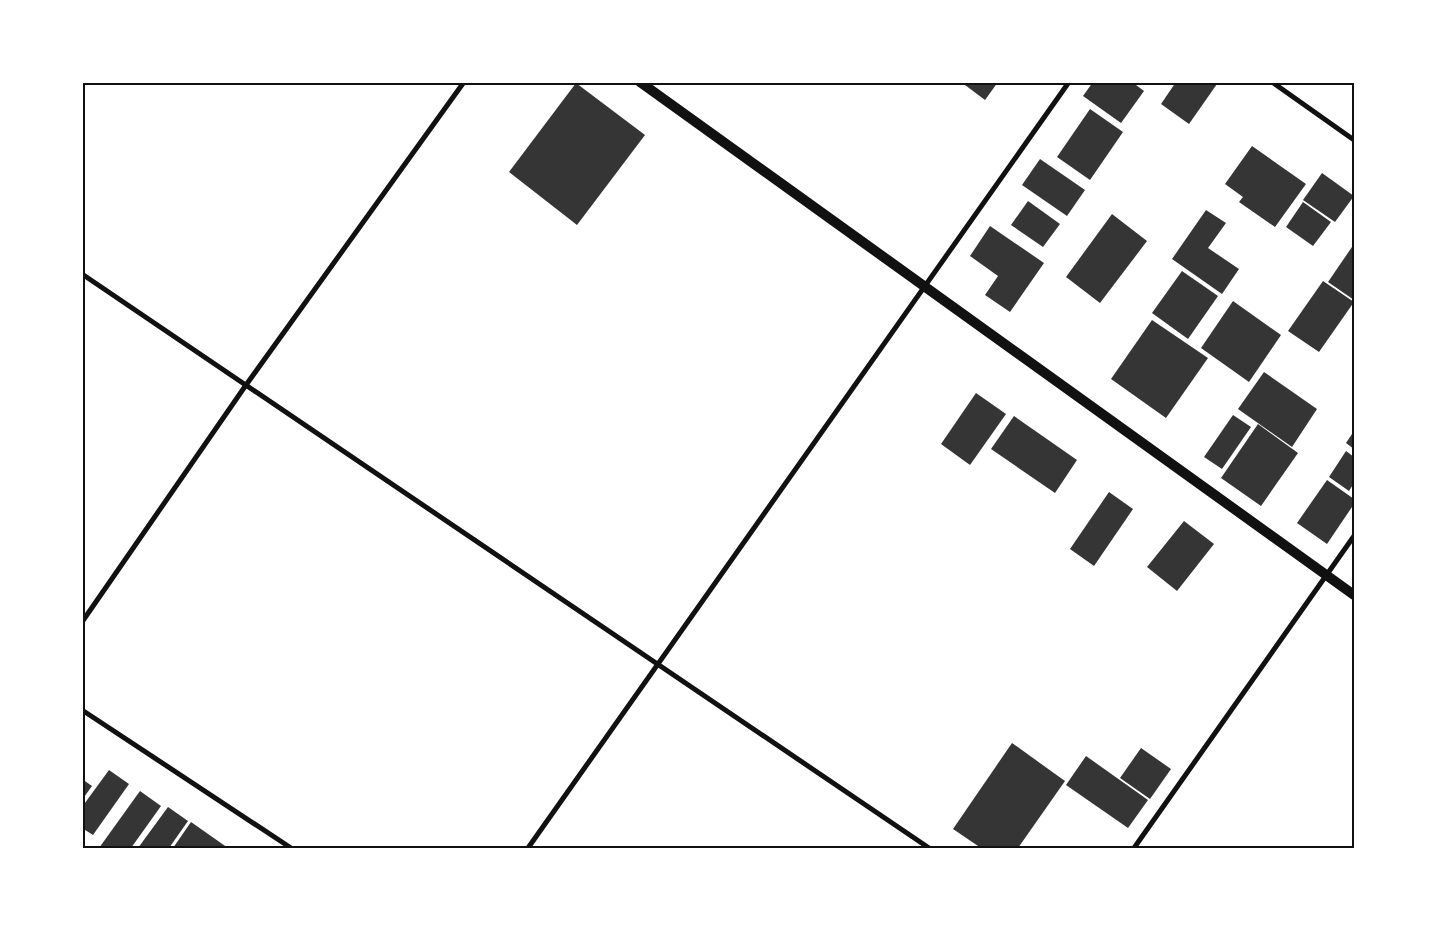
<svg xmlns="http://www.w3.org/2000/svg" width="1437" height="931" font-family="'Work Sans',sans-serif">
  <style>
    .building { fill: #353535 }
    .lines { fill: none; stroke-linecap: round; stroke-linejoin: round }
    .minor { stroke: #111; stroke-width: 5 }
    .secondary { stroke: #111; stroke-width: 10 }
    .neatline { fill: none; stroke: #111; stroke-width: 2 }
  </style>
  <rect width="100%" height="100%" fill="#fff"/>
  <g class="building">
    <polygon points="961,82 998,82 985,100"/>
    <polygon points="1093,82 1132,82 1144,91 1121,123 1083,96"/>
    <polygon points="1176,82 1216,82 1217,84 1189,124 1161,104"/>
    <polygon points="576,83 645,135 577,225 509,172"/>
    <polygon points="1090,109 1123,132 1090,180 1057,157"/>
    <polygon points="1252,146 1306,184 1275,227 1239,202 1243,197 1225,184"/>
    <polygon points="1040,159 1085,190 1067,216 1022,185"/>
    <polygon points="1322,173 1354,196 1335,222 1303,200"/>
    <polygon points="1028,201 1060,224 1043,247 1011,225"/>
    <polygon points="1303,202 1331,222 1313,246 1286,227"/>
    <polygon points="1206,210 1226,223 1208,248 1239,269 1222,294 1172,259"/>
    <polygon points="1112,214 1147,241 1100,303 1066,277"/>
    <polygon points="990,226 1044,263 1010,312 985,295 998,276 970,256"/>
    <polygon points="1354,244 1354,300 1328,282"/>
    <polygon points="1182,271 1218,296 1188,339 1152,313"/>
    <polygon points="1323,281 1354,302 1319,352 1288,331"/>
    <polygon points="1233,301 1281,335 1249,382 1201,348"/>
    <polygon points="1152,320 1208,358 1166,418 1111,379"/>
    <polygon points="1264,372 1317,409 1292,447 1238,409"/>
    <polygon points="976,393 1006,414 970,465 941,444"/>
    <polygon points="1233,415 1251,427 1222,469 1204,457"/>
    <polygon points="1014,416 1077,460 1055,493 991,449"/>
    <polygon points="1258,424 1298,453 1261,506 1221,478"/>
    <polygon points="1354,431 1354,449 1346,443"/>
    <polygon points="1346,451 1354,457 1354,483 1349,491 1329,477"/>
    <polygon points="1327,480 1354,499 1354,504 1327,544 1297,523"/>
    <polygon points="1109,492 1133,509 1094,566 1070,549"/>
    <polygon points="1184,521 1214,544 1177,591 1147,567"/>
    <polygon points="1012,743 1065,781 1018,848 981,848 953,829"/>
    <polygon points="1141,748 1171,769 1150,799 1120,778"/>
    <polygon points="1086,756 1148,800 1128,828 1066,785"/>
    <polygon points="109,770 129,784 93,835 82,828 82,807"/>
    <polygon points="82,779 92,786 82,800"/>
    <polygon points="140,791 161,806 131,848 99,848"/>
    <polygon points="168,807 188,821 169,848 138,848"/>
    <polygon points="191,822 228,848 173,848"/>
  </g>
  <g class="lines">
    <g class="minor">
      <polyline points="1272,82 1354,140"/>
      <polyline points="82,274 929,848"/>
      <polyline points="82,622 246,385 464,82"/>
      <polyline points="82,710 291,848"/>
      <polyline points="528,848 1069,82"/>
      <polyline points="1134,848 1354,536"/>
    </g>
    <polyline class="secondary" points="640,82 1354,595"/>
  </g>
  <rect width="1437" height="931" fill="none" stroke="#ffffff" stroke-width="168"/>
  <rect x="84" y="84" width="1269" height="763" class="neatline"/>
</svg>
